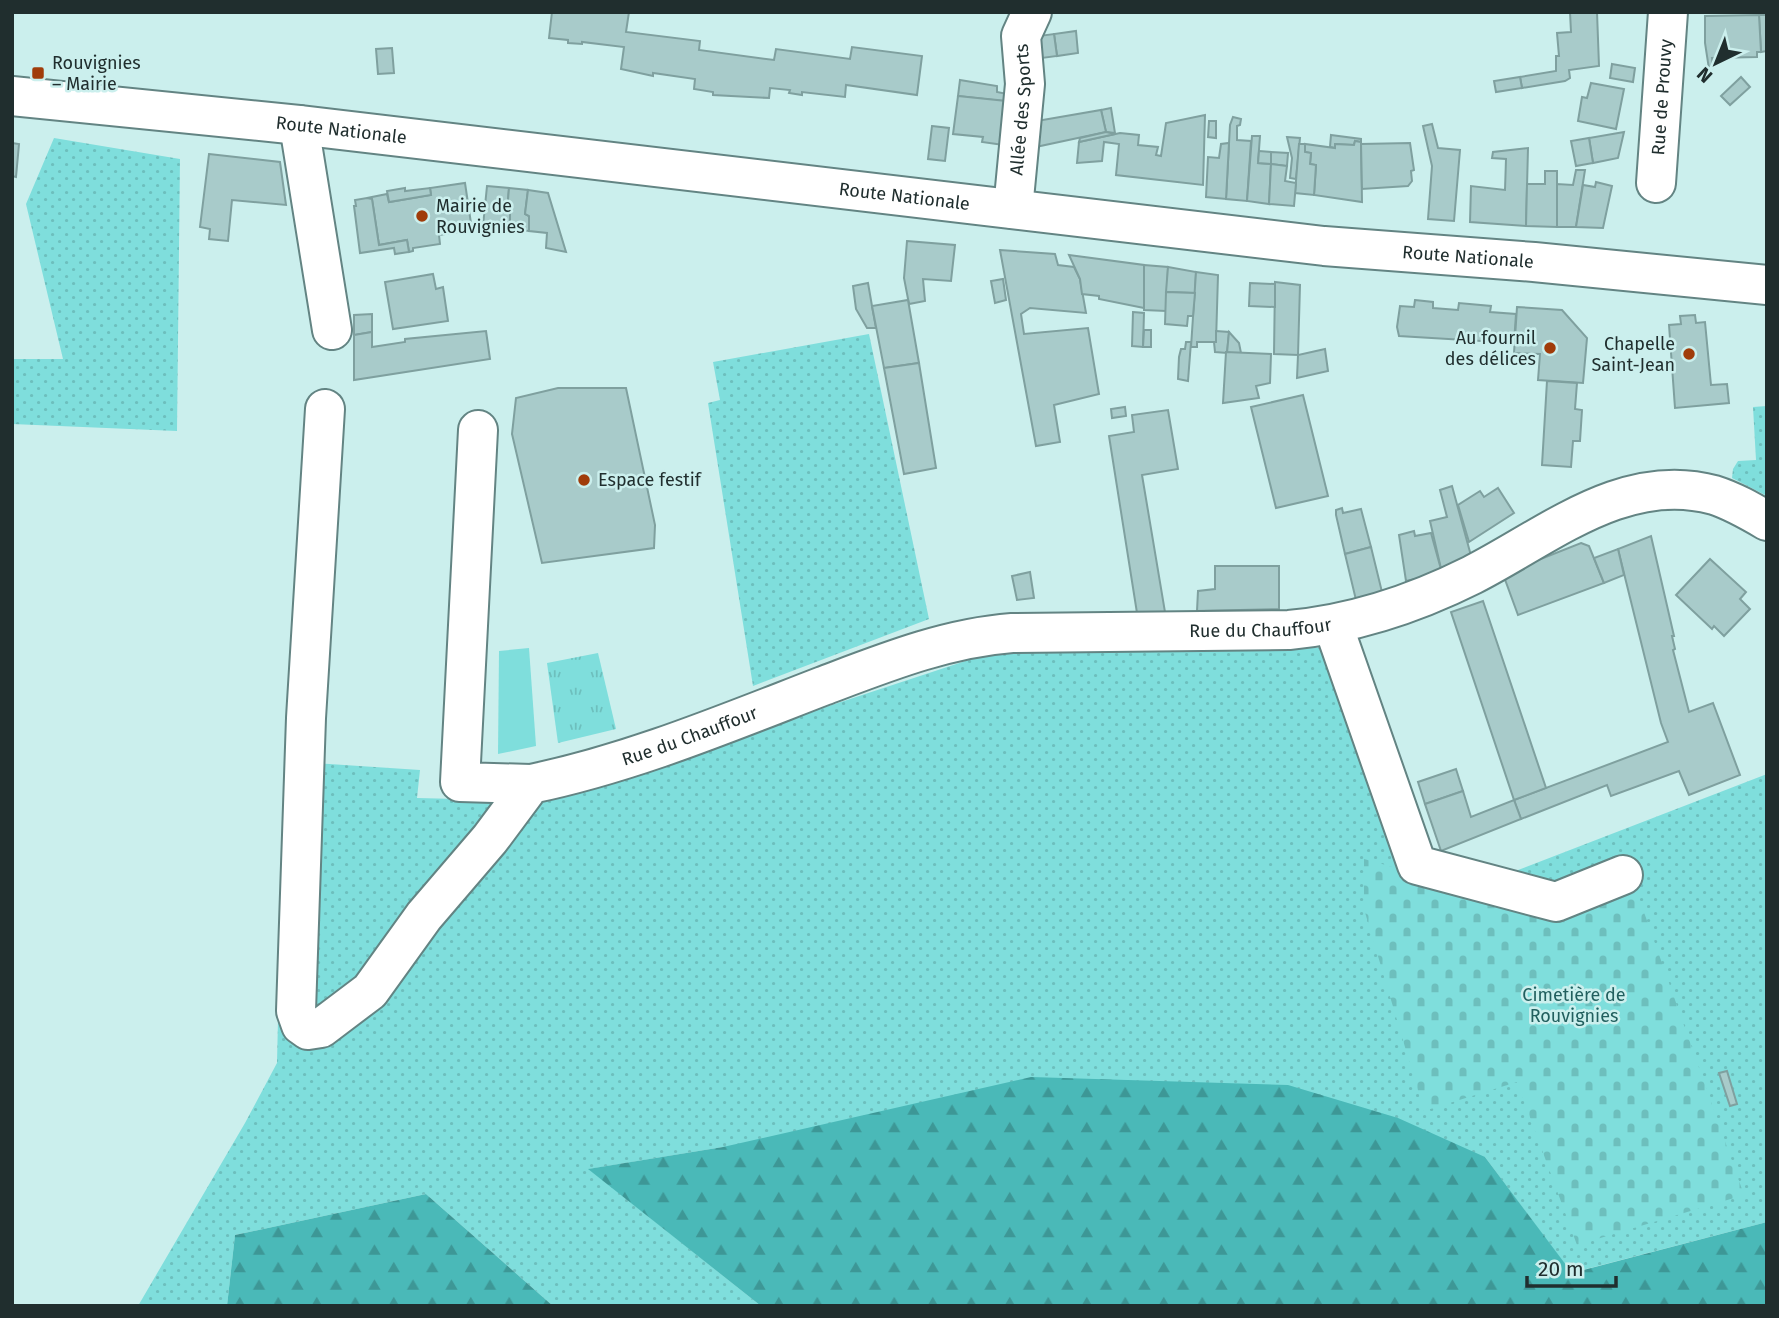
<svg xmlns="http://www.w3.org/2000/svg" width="1779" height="1318" font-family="'Fira Sans',sans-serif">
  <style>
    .grass { fill: url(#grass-dots) }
    .forest { fill: url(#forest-firs) }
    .cemetery { fill: url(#cemetery-stones) }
    .park { fill: url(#park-tufts) }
    .pitch { fill: #7fdedc }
    .building { fill: #a8cbca; stroke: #7fa09f; stroke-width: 2 }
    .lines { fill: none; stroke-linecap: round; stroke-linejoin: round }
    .minor-casing { stroke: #638483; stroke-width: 42 }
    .major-casing { stroke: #638483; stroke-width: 42 }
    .minor { stroke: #fff; stroke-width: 38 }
    .major { stroke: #fff; stroke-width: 38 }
    .poi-dot { fill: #a03c0a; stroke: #cbefed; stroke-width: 2.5 }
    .labels { text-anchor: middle; stroke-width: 5; stroke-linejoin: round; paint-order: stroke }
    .poi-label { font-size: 18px; fill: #202e2e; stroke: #cbefed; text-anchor: start }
    .street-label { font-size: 18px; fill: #202e2e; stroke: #cbefed }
    .park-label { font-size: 18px; fill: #215f5e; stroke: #cbefed }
  </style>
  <defs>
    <pattern id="grass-dots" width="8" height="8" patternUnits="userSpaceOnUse" patternTransform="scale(1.75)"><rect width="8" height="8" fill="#7fdedc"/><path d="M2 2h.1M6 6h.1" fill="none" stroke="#6dbfbd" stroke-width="1.8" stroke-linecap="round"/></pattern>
    <pattern id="forest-firs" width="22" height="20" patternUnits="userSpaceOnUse" patternTransform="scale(1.75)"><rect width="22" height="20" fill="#4ab9b8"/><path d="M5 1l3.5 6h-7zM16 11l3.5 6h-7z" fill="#3d9796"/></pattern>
    <pattern id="cemetery-stones" width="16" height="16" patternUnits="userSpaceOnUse" patternTransform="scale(1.75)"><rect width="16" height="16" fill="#7fdedc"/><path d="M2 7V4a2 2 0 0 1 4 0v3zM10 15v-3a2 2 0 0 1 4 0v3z" fill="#6dbfbd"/></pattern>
    <pattern id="park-tufts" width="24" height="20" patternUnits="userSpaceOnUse" patternTransform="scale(1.75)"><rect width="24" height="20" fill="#7fdedc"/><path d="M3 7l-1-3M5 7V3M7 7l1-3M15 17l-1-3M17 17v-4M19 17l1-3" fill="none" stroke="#6dbfbd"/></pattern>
  </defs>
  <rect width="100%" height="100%" fill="#cbefed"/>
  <g class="grass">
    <polygon points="54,138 180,159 177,431 12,424 12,359 63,359 26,204"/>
    <polygon points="869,334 929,619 753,686 708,403 720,400 713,362"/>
    <polygon points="1767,406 1767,496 1732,478 1733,469 1738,461 1756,460 1753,407"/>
    <polygon points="1017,644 1279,650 1359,645 1424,852 1505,875 1767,774 1767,1222 1571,1273 1485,1157 723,1147 589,1169 761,1306 553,1306 426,1194 235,1235 227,1306 138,1306 245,1123 277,1063 284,761 420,770 417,798 540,801"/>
  </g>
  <g class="forest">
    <polygon points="1031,1077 1288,1085 1398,1118 1485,1157 1572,1273 1767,1222 1767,1306 761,1306 588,1169 723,1147"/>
    <polygon points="426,1194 553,1306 227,1306 235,1235"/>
  </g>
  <polygon class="cemetery" points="1364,859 1556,912 1634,884 1744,1195 1577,1245 1517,1082 1424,1111 1364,909"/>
  <polygon class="park" points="598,653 616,729 558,743 547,663"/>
  <polygon class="pitch" points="529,648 536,746 498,754 499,651"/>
  <g class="building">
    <polygon points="552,12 629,12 626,32 700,41 699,50 774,60 776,49 850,59 852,47 922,56 917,95 846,85 845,97 802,92 802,95 789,93 790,90 770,88 769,98 713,95 713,92 694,89 695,79 653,73 653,76 621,69 624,47 582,42 582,44 568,43 568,40 549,38"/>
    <polygon points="1570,12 1597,12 1599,66 1569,70 1570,78 1565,81 1522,88 1520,77 1556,71 1556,56 1559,56 1557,33 1571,32"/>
    <polygon points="1759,15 1767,15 1767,51 1761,52"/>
    <polygon points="1759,15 1761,52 1757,52 1757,57 1712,58 1713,68 1709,69 1705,43 1705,16"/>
    <polygon points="1076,31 1078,53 1057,56 1054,34"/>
    <polygon points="1054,34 1057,56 1027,60 1023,38"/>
    <polygon points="392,48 394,73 378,74 376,49"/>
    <polygon points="1612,64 1635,68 1633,82 1610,78"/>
    <polygon points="1520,77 1522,88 1496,92 1494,81"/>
    <polygon points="1741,77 1750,87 1730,105 1721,96"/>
    <polygon points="960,80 997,86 997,92 1012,95 1011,102 958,96"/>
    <polygon points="1591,83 1624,89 1616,129 1578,121 1582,97 1587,98"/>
    <polygon points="958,96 1016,102 1011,146 982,142 983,137 953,134"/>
    <polygon points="1111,108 1115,133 1106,132 1101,110"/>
    <polygon points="1101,110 1106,132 1031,148 1025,123"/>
    <polygon points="1205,115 1203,185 1116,175 1119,144 1104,142 1102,161 1077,163 1079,142 1120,133 1139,135 1138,145 1158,147 1156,155 1161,156 1166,123"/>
    <polygon points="1233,117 1241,119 1240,125 1237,126 1237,140 1251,141 1247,201 1226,199 1230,125"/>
    <polygon points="1209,121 1216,121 1216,138 1208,137"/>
    <polygon points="1432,124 1438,148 1460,150 1454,221 1428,219 1432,166 1423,126"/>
    <polygon points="932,126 949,128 945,161 928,159"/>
    <polygon points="1106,132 1115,134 1079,142 1080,138"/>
    <polygon points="1624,132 1618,158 1593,163 1589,138"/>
    <polygon points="1331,135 1361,139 1361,142 1355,141 1354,145 1335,144 1335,148 1330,147"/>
    <polygon points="1252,136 1260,136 1258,163 1271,164 1269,204 1247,201"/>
    <polygon points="1287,137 1300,138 1296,179 1290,178 1292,158"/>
    <polygon points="1589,138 1593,163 1576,166 1571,141"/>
    <polygon points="1355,141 1361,142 1362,202 1314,195 1316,165 1310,164 1311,153 1305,152 1305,144 1335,148 1335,144 1354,145"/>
    <polygon points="12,143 19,144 16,177 12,176"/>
    <polygon points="1229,143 1226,199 1206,197 1208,157 1219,158 1221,144"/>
    <polygon points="1410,143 1414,170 1411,171 1412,181 1408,186 1362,189 1361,144"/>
    <polygon points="1299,144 1305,144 1305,152 1311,153 1310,164 1316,165 1314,195 1295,193"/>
    <polygon points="1528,148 1526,226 1470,222 1471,186 1505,190 1506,159 1492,158 1493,152"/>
    <polygon points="1259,151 1271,152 1271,164 1258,163"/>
    <polygon points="1271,152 1288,153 1287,166 1271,164"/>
    <polygon points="209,154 280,162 286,205 232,200 228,241 209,239 210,229 200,227"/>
    <polygon points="1271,164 1287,166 1285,181 1296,183 1294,206 1269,204"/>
    <polygon points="1576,170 1585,170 1576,227 1557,227 1557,184 1573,185"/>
    <polygon points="1545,171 1557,171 1557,227 1526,226 1527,184 1545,184"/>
    <polygon points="1596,182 1612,186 1603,228 1576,227 1583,185 1595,187"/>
    <polygon points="465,183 472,230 439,235 440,244 413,248 413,251 409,252 407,240 379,245 372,199 367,198 387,194 389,202 431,195 430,188"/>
    <polygon points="487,186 509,188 507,212 510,213 510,229 483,226"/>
    <polygon points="405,188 405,191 430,188 431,195 389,202 387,191"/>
    <polygon points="509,188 528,190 525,214 529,216 529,231 510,229 510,213 507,212"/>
    <polygon points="528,190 548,193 566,252 546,248 547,233 529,231 529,216 525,214"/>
    <polygon points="367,198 372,199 379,245 407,240 409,252 395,254 394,248 360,253 354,206 356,206 355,200"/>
    <polygon points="907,241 955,245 951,281 923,279 925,301 909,304 904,278"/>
    <polygon points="1000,250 1055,254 1058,265 1074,267 1080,279 1086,313 1030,308 1021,314 1024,334 1088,328 1099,394 1054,405 1060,442 1036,446"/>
    <polygon points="1069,255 1144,265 1144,308 1099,299 1099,296 1082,294 1080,279"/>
    <polygon points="1144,265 1168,267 1166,311 1144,310"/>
    <polygon points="1168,267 1196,272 1195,293 1166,292"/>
    <polygon points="1196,272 1218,275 1216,342 1197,342 1197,347 1191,347"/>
    <polygon points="433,274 436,289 443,287 448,321 393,329 385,282"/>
    <polygon points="1003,279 1006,300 995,303 991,281"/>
    <polygon points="1275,282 1300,285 1298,355 1274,354"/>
    <polygon points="868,283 872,306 876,328 867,328 856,309 853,286"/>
    <polygon points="1250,283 1275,284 1275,307 1249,306"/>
    <polygon points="1166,292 1195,293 1193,316 1188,316 1187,326 1165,324"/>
    <polygon points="908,300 919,363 884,368 872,306"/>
    <polygon points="1415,300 1433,302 1433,308 1458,310 1459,303 1491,306 1490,312 1516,314 1514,343 1399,336 1397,327 1400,306 1414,307"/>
    <polygon points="1517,307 1562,310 1587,338 1583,383 1538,380 1540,354 1514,353"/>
    <polygon points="1133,312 1144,313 1143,347 1132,346"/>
    <polygon points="372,314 372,332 354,335 354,315"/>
    <polygon points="1695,315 1696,323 1705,322 1711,385 1727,384 1729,403 1675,408 1669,325 1681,324 1680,316"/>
    <polygon points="1144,330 1151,330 1151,347 1143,347"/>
    <polygon points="486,331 490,359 354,380 354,335 372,332 372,347 405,342 405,339"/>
    <polygon points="1216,331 1229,332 1227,353 1215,352 1214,342 1216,342"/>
    <polygon points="1229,332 1239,343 1241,353 1227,353"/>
    <polygon points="1186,342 1191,342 1188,381 1178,379 1179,357 1181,349 1185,349"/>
    <polygon points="1325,349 1328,371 1297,378 1298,355"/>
    <polygon points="1226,352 1271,354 1270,383 1256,386 1259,398 1223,403"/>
    <polygon points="919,363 936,468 904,474 884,368"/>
    <polygon points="1547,381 1577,383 1575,409 1582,410 1580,441 1573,441 1571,467 1542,465"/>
    <polygon points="558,388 626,388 655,525 654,548 542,563 512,434 516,398"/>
    <polygon points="1303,395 1328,496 1276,508 1251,407"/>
    <polygon points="1125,407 1126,416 1112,418 1111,409"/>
    <polygon points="1168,410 1178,469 1142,475 1165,612 1137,613 1109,436 1134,432 1132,415"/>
    <polygon points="1452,486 1473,563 1442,573 1430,521 1447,517 1440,490"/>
    <polygon points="1498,488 1514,513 1469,542 1458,505 1480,491 1484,497"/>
    <polygon points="1342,508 1343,513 1361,509 1371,547 1345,554 1336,515 1336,510"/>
    <polygon points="1414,531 1415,536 1431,533 1442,573 1406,581 1399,535"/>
    <polygon points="1651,536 1674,636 1672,636 1675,649 1673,650 1689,712 1713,703 1740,775 1689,795 1679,771 1611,796 1607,785 1521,819 1514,800 1668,742 1661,723 1618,549"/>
    <polygon points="1581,543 1589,546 1604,583 1518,615 1503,574"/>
    <polygon points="1371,547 1382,592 1356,600 1345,554"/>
    <polygon points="1618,549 1624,575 1604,583 1594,558"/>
    <polygon points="1710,559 1746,592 1740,599 1750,609 1724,636 1714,626 1712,629 1676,595"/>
    <polygon points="1215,566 1279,566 1279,609 1197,611 1198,591 1215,589"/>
    <polygon points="1030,572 1034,598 1017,600 1012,576"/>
    <polygon points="1483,601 1546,788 1514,800 1451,612"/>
    <polygon points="1456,769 1463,791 1425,804 1418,782"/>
    <polygon points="1463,791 1471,817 1514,800 1521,819 1441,851 1425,804"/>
    <polygon points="1727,1071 1737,1104 1730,1106 1719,1073"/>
  </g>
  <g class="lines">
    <defs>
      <g id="minor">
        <polyline points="299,125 332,330"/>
        <path id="s1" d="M1656 183 1668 12"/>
        <path id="s2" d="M1013 209 1025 84 1021 36 1032 12"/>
        <path id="s3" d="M325 409 306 718 296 1011 301 1025 308 1030 321 1028 370 991 424 916 490 839 531 784C632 763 727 723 823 686 884 663 946 638 1012 633L1289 630C1354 624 1414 604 1472 575 1547 537 1624 470 1714 495 1733 501 1750 511 1767 521"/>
        <polyline points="478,430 460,782 531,784"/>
        <polyline points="1333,625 1417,865 1556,902 1623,875"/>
      </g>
      <g id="major">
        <path id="s4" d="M12 96 299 125 1324 246 1534 262 1767 285"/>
      </g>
    </defs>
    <use href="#minor" class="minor-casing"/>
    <use href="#major" class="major-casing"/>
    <use href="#minor" class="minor"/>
    <use href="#major" class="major"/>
  </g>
  <g class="poi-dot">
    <rect x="31" y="66" width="14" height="14" rx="3.5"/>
    <circle cx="422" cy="216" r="7"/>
    <circle cx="1550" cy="348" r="7"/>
    <circle cx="1689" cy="354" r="7"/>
    <circle cx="584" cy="480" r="7"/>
  </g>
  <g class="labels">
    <g class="poi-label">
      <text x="52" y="69">Rouvignies<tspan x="52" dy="21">– Mairie</tspan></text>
      <text x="436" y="212">Mairie de<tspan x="436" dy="21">Rouvignies</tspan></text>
      <text x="1536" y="344" text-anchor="end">Au fournil<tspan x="1536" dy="21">des délices</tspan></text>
      <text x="1675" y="350" text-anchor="end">Chapelle<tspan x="1675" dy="21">Saint-Jean</tspan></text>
      <text x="598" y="486">Espace festif</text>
    </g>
    <g class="street-label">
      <text dy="6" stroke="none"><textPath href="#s1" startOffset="86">Rue de Prouvy</textPath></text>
      <text dy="6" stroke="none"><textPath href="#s2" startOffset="100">Allée des Sports</textPath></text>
      <text dy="6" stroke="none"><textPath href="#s4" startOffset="331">Route Nationale</textPath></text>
      <text dy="6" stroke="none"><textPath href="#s4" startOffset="898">Route Nationale</textPath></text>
      <text dy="6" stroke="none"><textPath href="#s4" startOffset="1465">Route Nationale</textPath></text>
      <text dy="6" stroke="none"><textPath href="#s3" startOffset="1717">Rue du Chauffour</textPath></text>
      <text dy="6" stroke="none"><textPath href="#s3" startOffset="1129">Rue du Chauffour</textPath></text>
    </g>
    <g class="park-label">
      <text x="1574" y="1001">Cimetière de<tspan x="1574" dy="21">Rouvignies</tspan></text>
    </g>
  </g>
  <rect width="1779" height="1318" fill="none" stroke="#202e2e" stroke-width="28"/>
  <g transform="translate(1716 63) rotate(223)" stroke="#cbefed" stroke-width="5" paint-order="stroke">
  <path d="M0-5L12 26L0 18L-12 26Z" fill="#202e2e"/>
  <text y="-10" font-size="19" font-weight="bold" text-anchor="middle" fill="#202e2e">N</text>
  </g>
  <path d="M1527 1276v10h89v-10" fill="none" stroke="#202e2e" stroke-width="3.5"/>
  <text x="1538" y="1276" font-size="21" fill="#202e2e" stroke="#cbefed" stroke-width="5" paint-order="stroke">20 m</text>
</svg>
